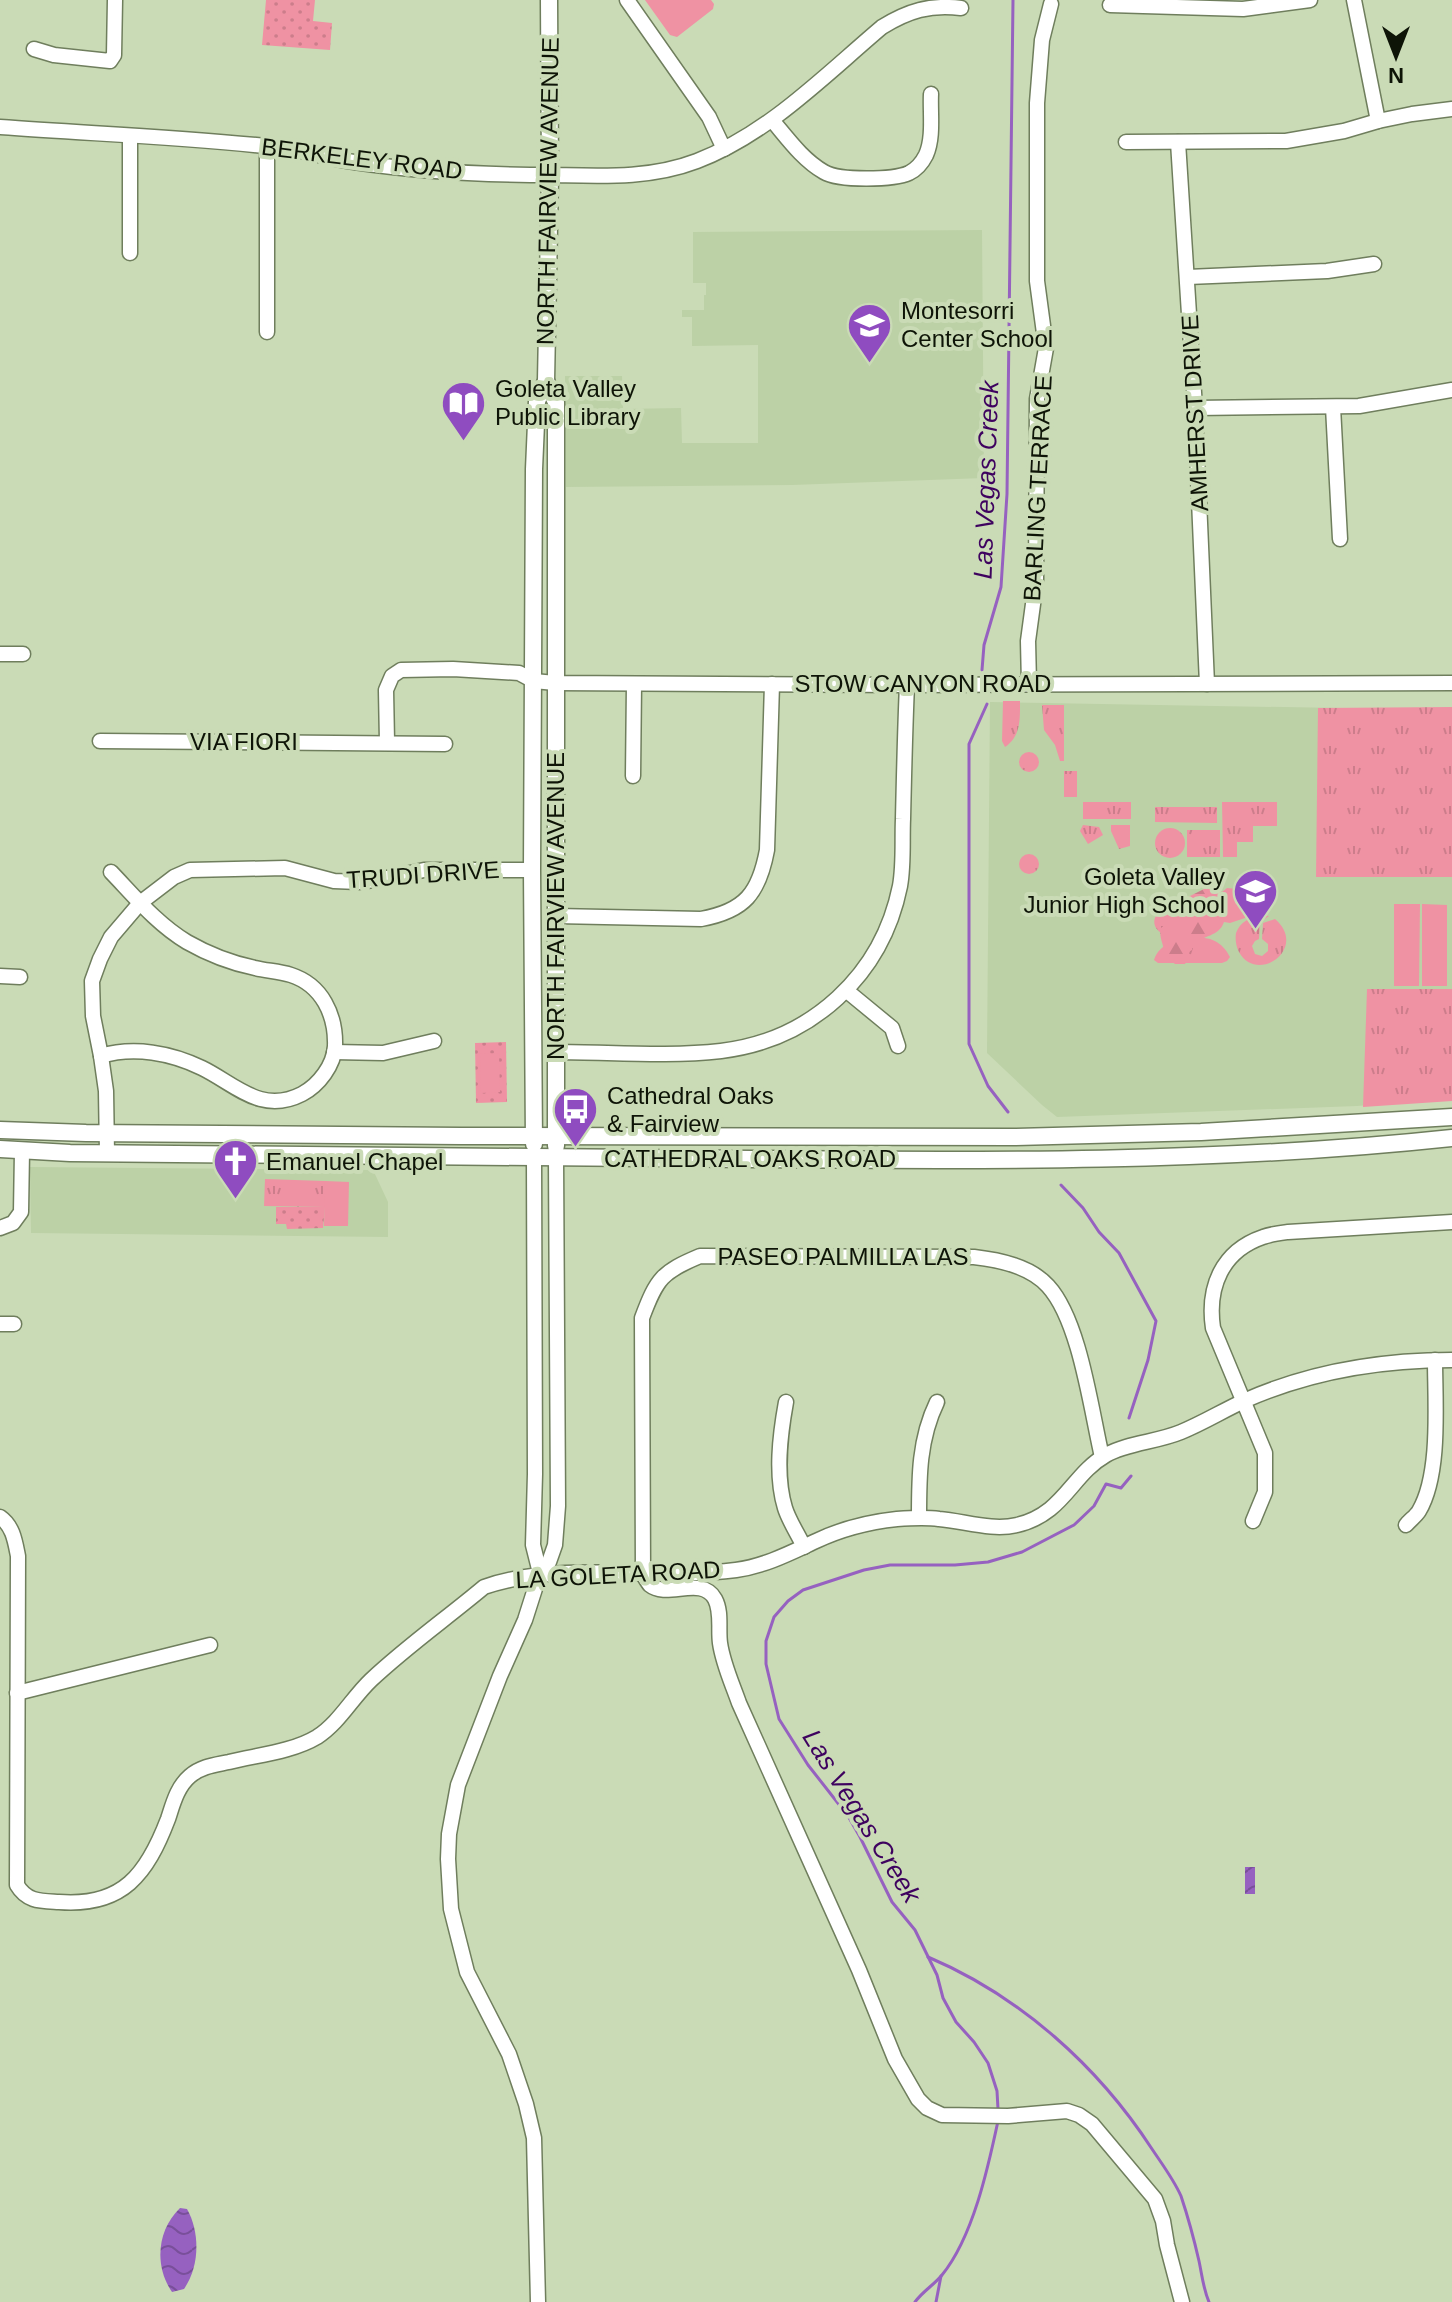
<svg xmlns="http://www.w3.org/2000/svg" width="1452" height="2302" font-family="Arial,sans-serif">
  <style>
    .built { fill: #bcd1a6 }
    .grass { fill: url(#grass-tufts) }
    .forest { fill: url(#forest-firs) }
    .park { fill: url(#park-dots) }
    .garden { fill: #ef92a3 }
    .water { fill: url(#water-waves) }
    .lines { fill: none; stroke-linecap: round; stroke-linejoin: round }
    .stream { stroke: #9661c0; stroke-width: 3 }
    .minor-casing { stroke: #6f7e5d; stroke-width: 17 }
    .major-casing { stroke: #6f7e5d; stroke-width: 19 }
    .minor { stroke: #fff; stroke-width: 14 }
    .major { stroke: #fff; stroke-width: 16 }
    .labels { text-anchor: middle; stroke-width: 8; stroke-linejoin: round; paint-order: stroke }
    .street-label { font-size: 24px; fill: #0e1407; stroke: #cadbb6 }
    .poi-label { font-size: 24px; fill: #0e1407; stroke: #cadbb6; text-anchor: start }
    .water-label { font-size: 26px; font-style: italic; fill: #3e025f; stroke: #cadbb6 }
  </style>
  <defs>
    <pattern id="grass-tufts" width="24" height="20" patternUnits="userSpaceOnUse" patternTransform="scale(2)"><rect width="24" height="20" fill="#ef92a3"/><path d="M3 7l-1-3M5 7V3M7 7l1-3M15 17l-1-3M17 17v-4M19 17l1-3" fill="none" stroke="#cc7d8b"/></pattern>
    <pattern id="forest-firs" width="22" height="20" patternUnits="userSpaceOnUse" patternTransform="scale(2)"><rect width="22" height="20" fill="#ef92a3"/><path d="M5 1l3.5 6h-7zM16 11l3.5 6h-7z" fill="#cc7d8b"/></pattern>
    <pattern id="park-dots" width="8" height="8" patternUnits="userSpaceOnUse" patternTransform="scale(2)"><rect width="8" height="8" fill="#ef92a3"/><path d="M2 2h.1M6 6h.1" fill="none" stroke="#cc7d8b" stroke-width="1.8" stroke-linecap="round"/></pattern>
    <pattern id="water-waves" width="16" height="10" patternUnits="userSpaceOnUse" patternTransform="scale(2)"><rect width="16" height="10" fill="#9661c0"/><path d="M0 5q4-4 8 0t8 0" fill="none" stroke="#794f9a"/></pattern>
  </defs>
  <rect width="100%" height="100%" fill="#cadbb6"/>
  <g class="built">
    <polygon points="982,230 984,478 792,485 566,487 565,376 622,376 623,409 681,408 682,443 758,443 758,345 692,346 692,317 682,317 682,310 704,310 704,295 706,295 706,283 693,283 693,232"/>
    <polygon points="990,702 1452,710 1452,1098 1357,1106 1057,1117 1042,1105 987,1053"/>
    <polygon points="30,1167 373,1170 388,1202 388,1237 31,1233"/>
  </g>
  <g class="grass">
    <path d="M1003 701H1020C1020 719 1021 736 1005 747L1002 741Z"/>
    <polygon points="1042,705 1064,705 1064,761 1060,761 1055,745 1044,730"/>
    <polygon points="1452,707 1452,877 1316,877 1318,708"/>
    <circle cx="1029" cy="762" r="10"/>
    <rect x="1064" y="771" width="13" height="26"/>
    <rect x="1083" y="802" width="48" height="17"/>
    <polygon points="1222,802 1277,802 1277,826 1253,826 1253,842 1237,842 1237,857 1223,857"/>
    <polygon points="1155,807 1217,807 1217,823 1155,822"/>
    <polygon points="1083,825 1099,827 1103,835 1088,844 1080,831"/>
    <polygon points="1111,825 1130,825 1130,846 1119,849 1111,831"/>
    <circle cx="1170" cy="843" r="15"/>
    <rect x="1187" y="830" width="33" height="27"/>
    <circle cx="1029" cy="864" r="10"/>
    <path d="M1166 910 1173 913 1177 919 1161 933C1154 928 1152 921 1157 914Z"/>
    <path d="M1261 915 1269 916 1260 922 1259 939 1255 941 1252 946 1255 954 1262 956 1268 951V944L1262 939 1263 923 1275 919C1309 948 1257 985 1239 952 1236 947 1235 939 1236 933 1240 922 1250 917 1261 915Z"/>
    <path d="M1193 937C1210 937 1222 941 1230 957L1227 961 1222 963H1158L1154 960C1160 942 1177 941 1193 937Z"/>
    <polygon points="1367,989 1452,989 1452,1101 1363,1107"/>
    <polygon points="265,1179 325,1181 325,1207 264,1206"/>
  </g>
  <path class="forest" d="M1206 888 1222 892 1227 888 1237 889 1249 902 1245 918 1230 923 1224 922C1219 937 1203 935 1192 945V950L1187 953 1188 959 1185 964H1175L1164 955C1165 945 1158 938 1161 928 1170 921 1179 913 1181 902L1186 901 1188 897Z"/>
  <g class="park">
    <polygon points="266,0 315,0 313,21 332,23 330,50 262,45"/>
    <polygon points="506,1042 507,1102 476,1103 475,1043"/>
    <polygon points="276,1207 325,1207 323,1228 287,1229 286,1224 276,1224"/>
  </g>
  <g class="garden">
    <polygon points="645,0 711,0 714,4 713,9 677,37 670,35"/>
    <polygon points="1394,904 1420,904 1419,986 1394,986"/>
    <polygon points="1422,904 1447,905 1447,986 1422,986"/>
    <polygon points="499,1053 500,1092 481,1093 480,1054"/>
    <polygon points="325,1181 349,1182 348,1226 324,1226"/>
  </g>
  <g class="water">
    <rect x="1245" y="1867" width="10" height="27"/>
    <path d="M180 2208 187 2209C200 2232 200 2266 184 2289L172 2292C154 2266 157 2230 180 2208Z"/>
  </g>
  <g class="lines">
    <g class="stream">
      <polyline points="982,670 984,645 1001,587 1007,494 1013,0"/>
      <polyline points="987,704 969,744 969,1044 988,1086 1008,1112"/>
      <polyline points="1061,1185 1083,1208 1099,1232 1119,1253 1156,1321 1148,1360 1129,1418"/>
      <path d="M928 1957C1020 1996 1098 2066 1152 2149 1162 2164 1174 2180 1181 2196 1188 2217 1194 2239 1199 2261 1202 2275 1203 2288 1209 2302"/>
      <polyline points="998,2109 997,2091 988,2063 974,2042 956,2022 943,1998 937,1975 915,1930 892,1902 860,1837 848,1816 808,1765 779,1719 766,1664 766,1641 774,1617 788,1601 803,1590 864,1570 890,1565 955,1565 988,1562 1022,1552 1074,1525 1094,1506 1106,1484 1121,1488 1131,1476"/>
      <path d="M915 2302C923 2291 934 2285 942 2275 973 2237 988 2168 998 2121"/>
      <polyline points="936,2302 941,2276"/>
    </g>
    <defs>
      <g id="minor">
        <polyline points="627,0 709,117 724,149"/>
        <polyline points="1354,0 1378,121"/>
        <polyline points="1110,5 1243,9 1310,0"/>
        <polyline points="34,49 54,55 110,61 114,55 115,0"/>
        <path d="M772 120C788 139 803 160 824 172 839 181 894 180 909 173 917 169 922 163 926 155 934 137 930 113 931 94"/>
        <path d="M0 127C94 134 190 137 283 148 308 151 330 159 354 162 420 172 487 175 553 175 602 176 650 179 697 161 768 134 824 76 882 27 908 11 930 4 961 8"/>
        <polyline points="1126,142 1286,141 1344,131 1378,121 1412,114 1452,109"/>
        <polyline points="1178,142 1195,408 1207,684"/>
        <polyline points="267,146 267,332"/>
        <polyline points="130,253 130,136"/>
        <polyline points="1188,277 1327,271 1374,264"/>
        <polyline points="1333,407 1340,539"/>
        <polyline points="1195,408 1359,406 1452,390"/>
        <polyline points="0,654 23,654"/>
        <polyline points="1029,684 1028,641 1036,582 1037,399 1046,348 1037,281 1037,103 1042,40 1051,4"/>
        <polyline points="100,741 445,744"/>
        <polyline points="387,742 386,690 392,676 401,670 453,669 519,673 534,681 555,683 907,685 1452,683"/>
        <polyline points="633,776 634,684"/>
        <path d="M556 916 701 919C745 911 759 893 767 850L772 684"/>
        <polyline points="0,976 20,977"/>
        <polyline points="847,991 892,1028 898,1046"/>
        <polyline points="334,1052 383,1053 434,1041"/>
        <path d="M556 1052C610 1052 668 1057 721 1051 812 1040 882 975 900 886 904 864 902 840 903 819 904 774 905 729 907 685"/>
        <path d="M101 1056C134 1046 171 1053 202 1068 235 1084 261 1115 302 1094 319 1085 334 1065 335 1046 336 1015 322 985 291 975 279 971 267 971 255 968 231 963 208 954 187 942 157 924 135 897 111 872"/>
        <polyline points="107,1153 106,1091 101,1056 93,1016 92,981 100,959 111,937 140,903 174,877 190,870 285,868 334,881 358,882 382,879 424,870 532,870"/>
        <polyline points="534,1158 535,1474 533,1545 540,1573"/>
        <polyline points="0,1228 13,1223 21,1212 22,1151"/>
        <polyline points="0,1324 14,1324"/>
        <path d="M786 1402C780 1435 775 1475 785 1508 789 1521 798 1534 804 1547"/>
        <path d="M1102 1457C1091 1410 1080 1321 1048 1286 1030 1266 999 1260 974 1257L700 1256C662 1272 657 1278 642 1318L643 1574C643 1575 649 1584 650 1585 667 1599 702 1575 715 1599 722 1612 718 1629 720 1643 723 1664 732 1683 739 1703L859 1970 895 2059 918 2099 927 2108 942 2115 1008 2116 1067 2111 1079 2115 1092 2124 1155 2199 1163 2221 1167 2245 1182 2302"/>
        <path d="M0 1517C13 1526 15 1541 18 1556L17 1885C27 1902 41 1901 59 1902 123 1907 147 1874 168 1819 173 1804 177 1787 190 1776 202 1766 215 1765 229 1762 257 1755 292 1752 317 1737 339 1723 352 1698 371 1680 406 1647 447 1618 484 1587 561 1560 655 1581 736 1570 765 1566 790 1553 816 1541 841 1529 869 1522 897 1519 911 1518 925 1517 939 1519 964 1521 992 1531 1017 1525 1064 1514 1071 1475 1106 1455 1127 1443 1157 1442 1181 1432 1203 1423 1224 1410 1246 1400 1312 1371 1380 1360 1452 1360"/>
        <path d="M919 1517C919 1477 919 1439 937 1402"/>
        <path d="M1253 1521 1265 1492V1453L1213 1328C1207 1287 1222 1251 1263 1237 1271 1234 1280 1233 1288 1232L1452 1222"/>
        <path d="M1406 1525C1410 1520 1416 1516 1419 1511 1441 1474 1435 1402 1435 1360"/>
        <polyline points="17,1693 210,1645"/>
        <polyline points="538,2302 534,2138 526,2104 509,2054 467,1972 451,1909 448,1859 449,1834 458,1785 500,1676 525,1620 540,1573 549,1562 555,1545 558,1506 556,1158"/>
      </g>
      <g id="major">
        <polyline points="546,381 556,402 556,1146"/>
        <polyline points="0,1130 86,1133 461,1136 1014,1137 1201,1132 1452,1117"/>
        <polyline points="534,1144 532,870 534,469 537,401 546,381 550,175 549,0"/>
        <path d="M0 1149 70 1153C297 1155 524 1157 751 1159 984 1161 1220 1163 1452 1138"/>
      </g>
    </defs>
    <use href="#minor" class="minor-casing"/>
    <use href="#major" class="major-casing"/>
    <use href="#minor" class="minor"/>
    <use href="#major" class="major"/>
  </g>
  <defs>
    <symbol id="school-pin" viewBox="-11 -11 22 30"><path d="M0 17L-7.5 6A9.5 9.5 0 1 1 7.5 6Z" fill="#8f4cc0" stroke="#cadbb6"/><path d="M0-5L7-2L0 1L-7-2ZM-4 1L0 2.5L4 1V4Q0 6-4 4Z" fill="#fff"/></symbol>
    <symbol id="library-pin" viewBox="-11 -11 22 30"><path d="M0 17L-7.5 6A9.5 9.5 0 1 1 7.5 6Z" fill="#8f4cc0" stroke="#cadbb6"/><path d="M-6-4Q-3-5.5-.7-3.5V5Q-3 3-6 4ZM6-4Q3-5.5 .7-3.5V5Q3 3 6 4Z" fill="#fff"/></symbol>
    <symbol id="bus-pin" viewBox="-11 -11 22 30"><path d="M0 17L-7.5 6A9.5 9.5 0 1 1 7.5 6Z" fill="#8f4cc0" stroke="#cadbb6"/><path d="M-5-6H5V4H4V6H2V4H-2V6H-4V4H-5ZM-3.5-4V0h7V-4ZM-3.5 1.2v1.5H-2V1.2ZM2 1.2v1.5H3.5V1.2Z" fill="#fff"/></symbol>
    <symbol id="church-pin" viewBox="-11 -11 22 30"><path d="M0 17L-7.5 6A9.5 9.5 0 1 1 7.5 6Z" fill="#8f4cc0" stroke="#cadbb6"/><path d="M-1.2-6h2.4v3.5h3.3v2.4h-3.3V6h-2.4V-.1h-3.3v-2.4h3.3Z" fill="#fff"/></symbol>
  </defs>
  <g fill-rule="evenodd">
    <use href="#school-pin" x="844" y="300" width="51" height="69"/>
    <use href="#library-pin" x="438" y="378" width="51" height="69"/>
    <use href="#school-pin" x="1230" y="866" width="51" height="69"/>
    <use href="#bus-pin" x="550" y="1084" width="51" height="69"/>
    <use href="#church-pin" x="210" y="1136" width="51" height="69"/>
  </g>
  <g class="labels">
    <g class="street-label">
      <text transform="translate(362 159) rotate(7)" y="8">BERKELEY ROAD</text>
      <text transform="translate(548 191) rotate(-89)" y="8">NORTH FAIRVIEW AVENUE</text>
      <text transform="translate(1195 413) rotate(-93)" y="8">AMHERST DRIVE</text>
      <text transform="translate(1038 488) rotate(-87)" y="8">BARLING TERRACE</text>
      <text x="923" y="692">STOW CANYON ROAD</text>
      <text x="244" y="750">VIA FIORI</text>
      <text transform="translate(423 875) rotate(-4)" y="8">TRUDI DRIVE</text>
      <text transform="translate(556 906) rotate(-90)" y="8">NORTH FAIRVIEW AVENUE</text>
      <text x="750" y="1167">CATHEDRAL OAKS ROAD</text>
      <text x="843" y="1265">PASEO PALMILLA LAS</text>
      <text transform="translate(618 1575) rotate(-3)" y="8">LA GOLETA ROAD</text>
    </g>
    <g class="poi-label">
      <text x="901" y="319">Montesorri<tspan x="901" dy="28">Center School</tspan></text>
      <text x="495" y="397">Goleta Valley<tspan x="495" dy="28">Public Library</tspan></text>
      <text x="1225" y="885" text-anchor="end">Goleta Valley<tspan x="1225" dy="28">Junior High School</tspan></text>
      <text x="607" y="1104">Cathedral Oaks<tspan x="607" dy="28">&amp; Fairview</tspan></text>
      <text x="266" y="1170">Emanuel Chapel</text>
    </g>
    <g class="water-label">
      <text transform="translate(986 480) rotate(-88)" y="9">Las Vegas Creek</text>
      <text transform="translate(862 1816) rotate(58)" y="9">Las Vegas Creek</text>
    </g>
  </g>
  <g transform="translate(1396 56) rotate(180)" stroke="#cadbb6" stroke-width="6" paint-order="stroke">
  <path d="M0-6L14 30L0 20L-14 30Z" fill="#0e1407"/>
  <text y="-12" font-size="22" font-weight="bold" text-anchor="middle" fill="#0e1407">N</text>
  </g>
</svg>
